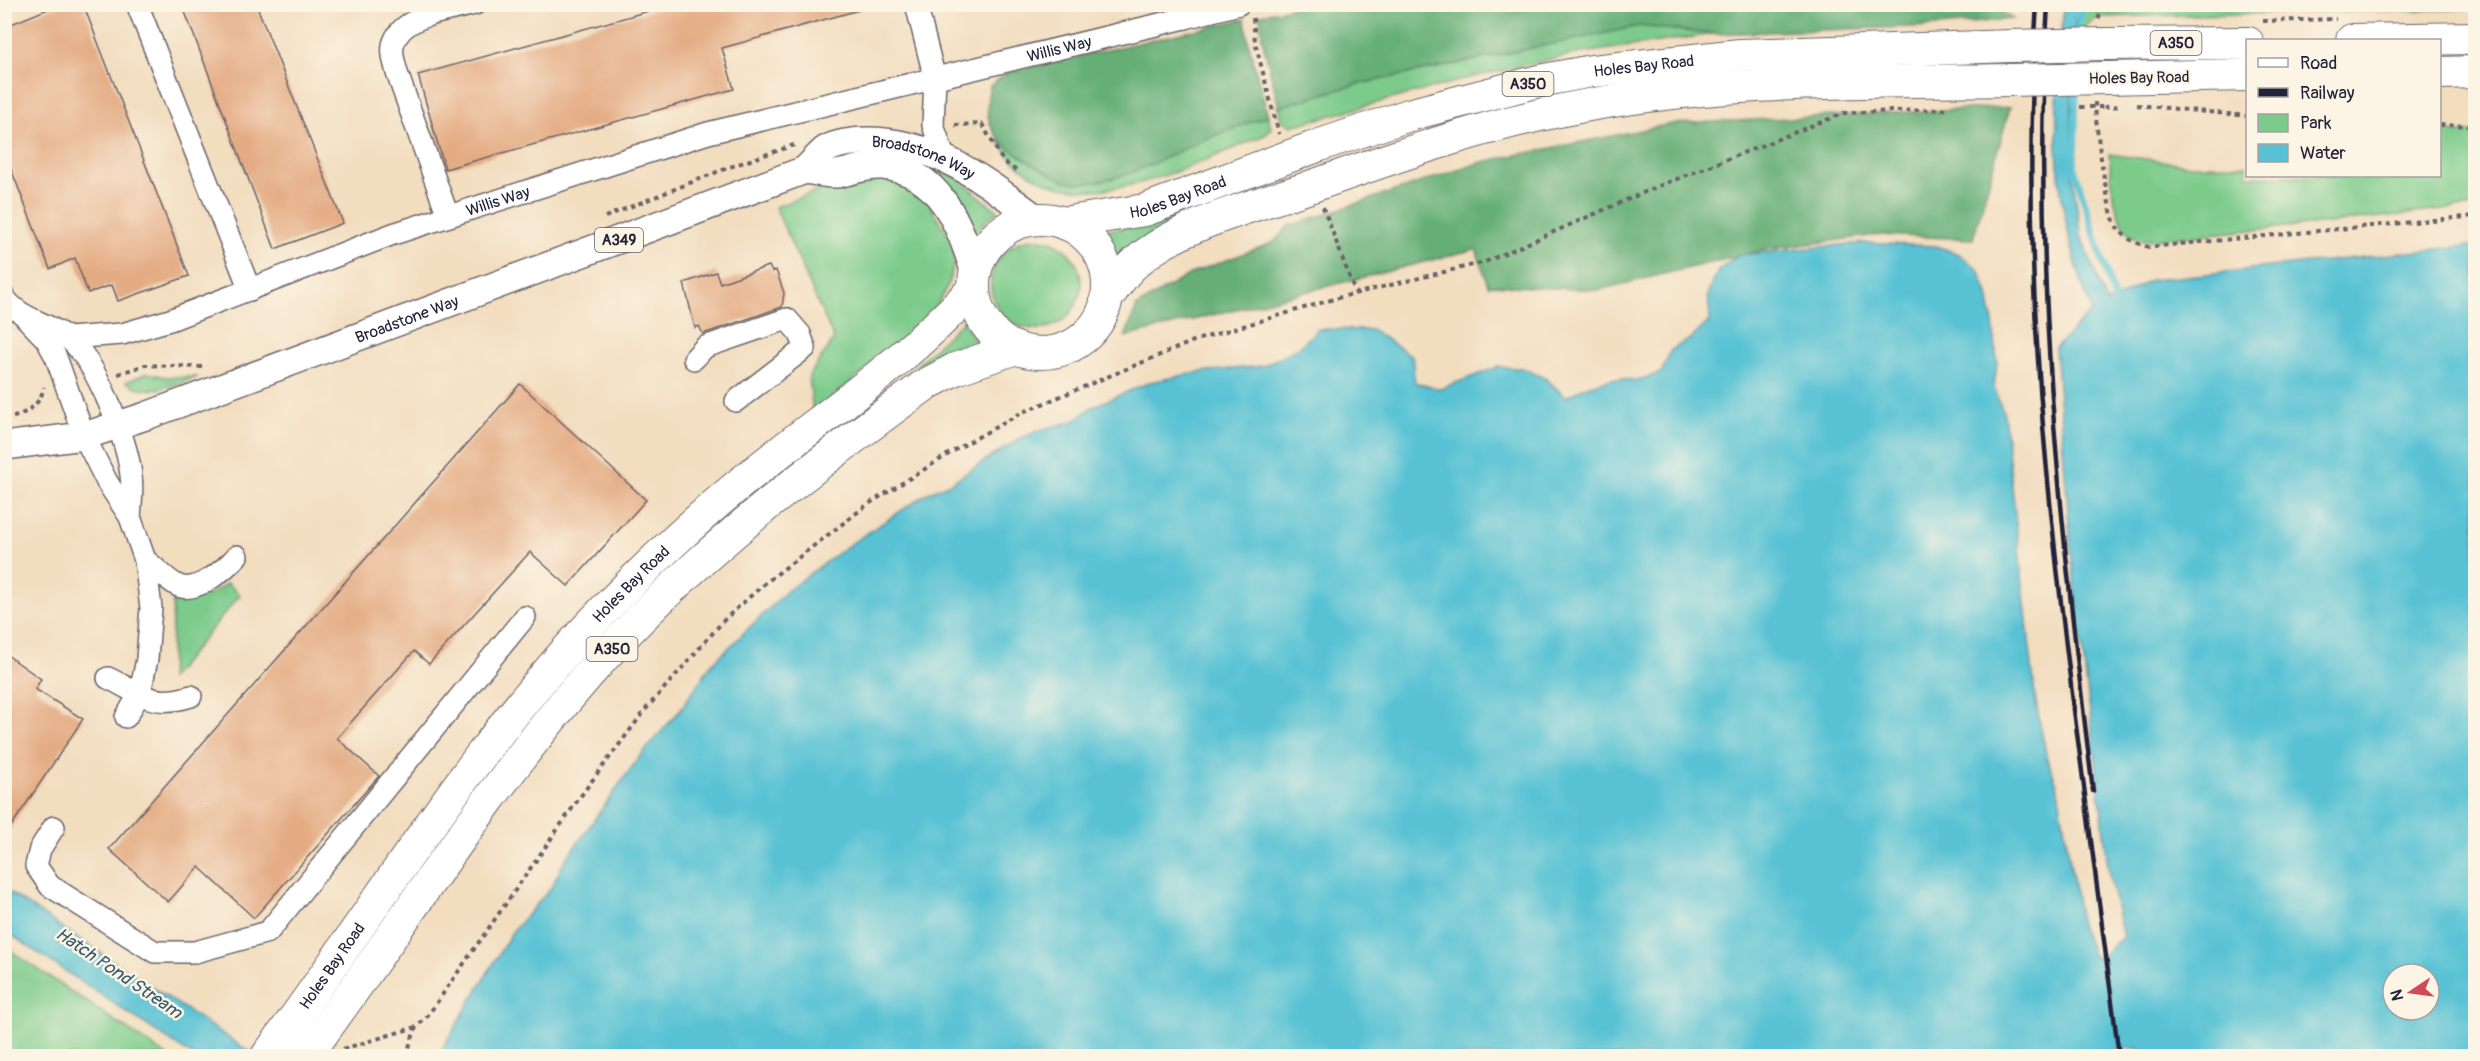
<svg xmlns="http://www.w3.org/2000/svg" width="2480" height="1061" font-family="Pangolin,sans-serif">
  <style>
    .green { fill: #7ccb8b; stroke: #4f7663; stroke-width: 1.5 }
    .forest { fill: #65af77; stroke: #446859; stroke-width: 1.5 }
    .water { fill: #58c2d4; stroke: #3d7288; stroke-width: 1.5; fill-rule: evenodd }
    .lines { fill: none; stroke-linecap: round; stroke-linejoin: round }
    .stream { stroke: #58c2d4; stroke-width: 7 }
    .building { fill: #e4ac84 }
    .minor-casing { stroke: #6b6369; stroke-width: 24 }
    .major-casing { stroke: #6b6369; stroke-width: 30 }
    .highway-casing { stroke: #6b6369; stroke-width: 34 }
    .path { stroke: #6b6369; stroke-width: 4; stroke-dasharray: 4.5 4.5; stroke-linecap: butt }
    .minor { stroke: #fff; stroke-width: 21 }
    .major { stroke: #fff; stroke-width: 27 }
    .highway { stroke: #fff; stroke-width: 32 }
    .rail { stroke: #22223b; stroke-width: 4.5 }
    .highway-bridge-casing { stroke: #6b6369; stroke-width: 34; stroke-linecap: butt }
    .path-bridge { stroke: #6b6369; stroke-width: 4; stroke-dasharray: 4.5 4.5; stroke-linecap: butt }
    .highway-bridge { stroke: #fff; stroke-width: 32 }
    .labels { text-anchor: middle; stroke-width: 5; stroke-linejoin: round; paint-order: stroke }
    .shield { fill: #fcf5e5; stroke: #63616e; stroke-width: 1.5 }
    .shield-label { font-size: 15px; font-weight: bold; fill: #22223b }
    .street-label { font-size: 16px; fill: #22223b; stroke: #fcf5e5 }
    .water-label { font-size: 18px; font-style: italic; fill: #355a71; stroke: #fcf5e5 }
  </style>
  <rect width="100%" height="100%" fill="#fcf5e5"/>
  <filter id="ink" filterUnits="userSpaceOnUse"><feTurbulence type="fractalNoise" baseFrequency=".0167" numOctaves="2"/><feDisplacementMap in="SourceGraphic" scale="12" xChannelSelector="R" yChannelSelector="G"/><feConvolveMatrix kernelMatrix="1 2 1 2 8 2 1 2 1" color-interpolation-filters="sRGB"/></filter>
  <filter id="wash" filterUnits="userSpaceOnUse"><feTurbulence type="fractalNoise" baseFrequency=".008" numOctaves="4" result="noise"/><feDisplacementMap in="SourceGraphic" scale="24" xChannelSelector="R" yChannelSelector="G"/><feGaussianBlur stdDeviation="1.35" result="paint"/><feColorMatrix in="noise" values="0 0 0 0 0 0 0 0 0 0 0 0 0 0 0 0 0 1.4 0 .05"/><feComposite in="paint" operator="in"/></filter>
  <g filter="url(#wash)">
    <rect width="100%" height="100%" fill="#f2ddbf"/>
    <g class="green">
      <polygon points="2081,5 2475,5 2475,9 2098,17 2071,37"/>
      <polygon points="1639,26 1714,34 1575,54 1473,77 1292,126 1282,120 1279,107 1354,85"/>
      <path d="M1268 116 1271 128 1265 135C1187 167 1057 238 998 140L1032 164 1208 138Z"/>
      <path d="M2440 132H2475V206L2330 223 2145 240C2112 239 2112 177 2109 154L2192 165H2247L2248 176H2440Z"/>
      <polygon points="880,151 953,175 999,212 990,217 972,234 952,192 831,164 829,158"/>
      <polygon points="887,177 921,191 953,242 954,262 949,283 937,305 918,327 813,413 809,376 834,339 775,207 846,180"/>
      <polygon points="1189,210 1192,218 1115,266 1112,254 1097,232 1153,223"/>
      <circle cx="1036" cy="284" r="45"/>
      <polygon points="964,320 973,338 982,345 902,391 897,384"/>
      <path d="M147 373 166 377H198C173 385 150 398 126 382Z"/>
      <path d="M227 583 240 595 170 679 173 597 179 594C196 604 213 594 227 583Z"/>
      <polygon points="4,947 5,947 167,1056 5,1056"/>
    </g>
    <g class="forest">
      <polygon points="1306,4 1786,4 1821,7 1840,4 1989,5 2013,19 1937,26 1714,34 1639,26 1354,85 1279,107 1262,39 1260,15"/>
      <path d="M1245 19 1249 45 1268 116C1248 123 1228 130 1208 138 1164 156 1125 184 1075 183 1060 183 1028 161 1015 152 989 134 983 117 990 86L1008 72Z"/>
      <polygon points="2010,107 1973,239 1877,235 1763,250 1598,290 1488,285 1476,249 1125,337 1137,306 1190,274 1274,242 1289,226 1482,162 1671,124"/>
    </g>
    <g class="water">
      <path d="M2064 5H2081L2071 37 2072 175 2082 239 2107 303 2151 280 2475 245V1056H2142L2138 1048 2116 1049 2103 1056H438L512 932 551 888 564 862 637 760 680 710 710 666 788 590 846 547 928 493 952 482 1019 439 1042 429 1072 422 1092 407 1150 382 1200 372 1263 366 1298 348 1318 329 1372 330 1412 356 1415 383 1440 389 1498 367 1522 368 1545 378 1566 397 1587 386 1612 379 1637 380 1661 373 1671 350 1692 338 1710 320 1708 293 1718 271 1738 255 1862 243 1936 246 1959 254 1979 270 1988 294 1993 323 1997 362 1994 388 2004 414 2036 703 2047 759 2057 784 2081 927 2092 949 2091 954 2098 958 2123 937 2109 875 2072 560 2055 348 2092 311C2050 204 2052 118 2064 5ZM2393 974H2429V1010H2393Z"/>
      <polygon points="4,889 256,1056 193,1056 5,931"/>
    </g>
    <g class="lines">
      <g class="stream">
        <polyline points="2077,38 2082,4"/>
        <polyline points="2076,88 2074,168 2115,301"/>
      </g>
    </g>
    <g id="blocks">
      <g class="building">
        <polygon points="60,4 83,4 189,276 118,301 112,285 88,293 75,258 50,269 4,151 4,27"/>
        <polygon points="182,4 256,4 343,223 275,249"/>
        <polygon points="674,4 858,4 859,10 722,48 734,89 445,169 418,75"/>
        <polygon points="769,266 772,272 776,270 784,293 782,307 703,334 699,326 695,328 684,283 716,272 720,283"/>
        <polygon points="520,384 646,500 568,586 530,552 429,664 414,651 337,738 379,776 254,918 199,867 168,902 109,849"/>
        <polygon points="4,653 41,679 35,689 83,719 4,837"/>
      </g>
    </g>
  </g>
  <g filter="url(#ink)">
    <use href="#blocks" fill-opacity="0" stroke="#6b6369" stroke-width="1.5"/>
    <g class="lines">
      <defs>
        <g id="minor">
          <polyline points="137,4 250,290"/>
          <polyline points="916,4 935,79 933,125 944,157"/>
          <polyline points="1185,18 1239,4"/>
          <path d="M448 216 397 73C395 64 391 54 393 45 401 14 450 11 475 4"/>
          <path d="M4 297C20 320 48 322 69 339 96 361 127 440 131 475 133 489 131 504 130 517"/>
          <polyline points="26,318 46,339 56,357 84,436 107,482 130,517 145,560 151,608 147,659 140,693 126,717"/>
          <path id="s1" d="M68 338 122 334 170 320 393 234 708 133 1185 18 1181 4"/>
          <polyline points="694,359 705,347 787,319 800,334 805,348 736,401"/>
          <path d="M145 560C155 567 165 578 175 584 194 597 225 569 237 556"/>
          <path d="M108 678C141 694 153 708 191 696"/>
          <polyline points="54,827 40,849 36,866 50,886 155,952 195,952 268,932 525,617"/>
        </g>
        <g id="major">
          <path d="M805 170C815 171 827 175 837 174 853 171 865 165 882 166 940 170 960 226 975 273"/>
          <path id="s2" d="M4 446 84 436 146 416 805 170C811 164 818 156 825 150 834 144 853 141 865 141 933 140 984 180 1037 219"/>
        </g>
        <g id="highway">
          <polyline points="2352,40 2476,38"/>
          <polyline points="2105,44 2248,43"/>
          <polyline points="2440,73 2476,72"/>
          <polyline points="2105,78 2248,75"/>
          <circle cx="1041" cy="286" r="67"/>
          <path id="s3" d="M1063 223 1145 210 1317 146 1412 114 1539 81 1592 71 1740 55 2012 46"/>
          <path d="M1106 299C1114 289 1121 277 1130 268 1171 226 1252 207 1307 188 1391 158 1474 128 1563 110 1709 80 1861 82 2010 80"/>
          <path id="s4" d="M267 1056C379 905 475 742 608 606 647 566 688 527 731 491 813 423 901 367 974 288"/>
          <path d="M306 1056C399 930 483 796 586 677 685 563 804 473 925 385L955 369 1016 348"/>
        </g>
      </defs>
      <use href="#minor" class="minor-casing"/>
      <use href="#major" class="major-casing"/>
      <use href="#highway" class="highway-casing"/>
      <g class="path">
        <polyline points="1253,18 1255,42 1279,134"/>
        <polyline points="2098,19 2106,4"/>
        <polyline points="2263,21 2336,19"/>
        <path d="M2095 102C2095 122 2107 213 2117 227 2126 239 2135 243 2149 247L2476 216"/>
        <polyline points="2137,105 2248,116"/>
        <polyline points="2104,107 2121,106"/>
        <polyline points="955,125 982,124 1003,161 1018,172"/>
        <polyline points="2440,125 2476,126"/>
        <polyline points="1323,207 1356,294"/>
        <polyline points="605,217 727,168 794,145"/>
        <polyline points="118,374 145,365 202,367"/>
        <path d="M4 419C24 416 40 406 44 387"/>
        <polyline points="343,1049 416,1027 426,1018 585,790 646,709 725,619 764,584 867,505 960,447 1023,412 1196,340 1341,297 1485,262 1654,188 1844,113 1946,109"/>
        <polyline points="406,1056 416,1027"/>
      </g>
      <use href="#minor" class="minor"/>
      <use href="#major" class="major"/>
      <use href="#highway" class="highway"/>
      <g class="rail">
        <path d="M2037 4C2021 224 2041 444 2068 661 2084 793 2101 925 2119 1056"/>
        <path d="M2048 4C2031 268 2061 529 2093 791"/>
      </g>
      <defs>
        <g id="highway-bridge">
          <polyline points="2012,46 2105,44"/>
          <polyline points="2010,80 2105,78"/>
        </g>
      </defs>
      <use href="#highway-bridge" class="highway-bridge-casing"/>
      <polyline class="path-bridge" points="2080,107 2104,107"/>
      <use href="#highway-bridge" class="highway-bridge"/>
    </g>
  </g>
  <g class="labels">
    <g class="shield">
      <rect x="2150.5" y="31" width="51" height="24" rx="4.5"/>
      <rect x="1502.5" y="72" width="51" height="24" rx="4.5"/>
      <rect x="595" y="228" width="48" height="24" rx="4.5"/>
      <rect x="586.5" y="637" width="51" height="24" rx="4.5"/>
    </g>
    <g class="shield-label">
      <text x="2176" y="48">A350</text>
      <text x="1528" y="89">A350</text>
      <text x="619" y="245">A349</text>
      <text x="612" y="654">A350</text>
    </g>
    <g class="street-label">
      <text dy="6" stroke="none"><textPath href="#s1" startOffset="1035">Willis Way</textPath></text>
      <text dy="6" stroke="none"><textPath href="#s3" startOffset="604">Holes Bay Road</textPath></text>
      <text transform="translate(2139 77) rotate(-1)" y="6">Holes Bay Road</text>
      <text dy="6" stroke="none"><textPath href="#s2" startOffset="980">Broadstone Way</textPath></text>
      <text dy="6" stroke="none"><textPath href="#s3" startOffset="118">Holes Bay Road</textPath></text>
      <text dy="6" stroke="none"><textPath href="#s1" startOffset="453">Willis Way</textPath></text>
      <text dy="6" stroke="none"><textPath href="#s2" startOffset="424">Broadstone Way</textPath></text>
      <text dy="6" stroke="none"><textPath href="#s4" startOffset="597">Holes Bay Road</textPath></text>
      <text dy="6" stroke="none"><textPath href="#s4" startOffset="111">Holes Bay Road</textPath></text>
    </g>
    <g class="water-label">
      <text transform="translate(119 973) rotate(34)" y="6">Hatch Pond Stream</text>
    </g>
  </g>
  <rect width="2480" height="1061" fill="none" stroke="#fcf5e5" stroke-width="24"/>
  <rect x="2246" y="39" width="195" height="138" fill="#fcf5e5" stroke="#a5a1a1" stroke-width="1.5"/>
  <rect x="2258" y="58" width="30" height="9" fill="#ffffff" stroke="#a5a1a1" stroke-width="1.5"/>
  <text x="2300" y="69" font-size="18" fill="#22223b">Road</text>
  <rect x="2258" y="88" width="30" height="9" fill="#22223b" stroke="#a5a1a1" stroke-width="1.5"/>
  <text x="2300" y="99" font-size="18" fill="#22223b">Railway</text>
  <rect x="2258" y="114" width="30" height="18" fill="#7ccb8b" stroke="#a5a1a1" stroke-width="1.5"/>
  <text x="2300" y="129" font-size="18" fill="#22223b">Park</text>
  <rect x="2258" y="144" width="30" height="18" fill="#58c2d4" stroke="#a5a1a1" stroke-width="1.5"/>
  <text x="2300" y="159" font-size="18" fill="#22223b">Water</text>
  <g transform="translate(2411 992) rotate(257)"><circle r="28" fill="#fcf5e5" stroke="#a5a1a1" stroke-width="1.5"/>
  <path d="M0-4.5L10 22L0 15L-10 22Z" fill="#d1495b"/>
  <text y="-9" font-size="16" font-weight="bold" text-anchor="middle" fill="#22223b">N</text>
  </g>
</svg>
